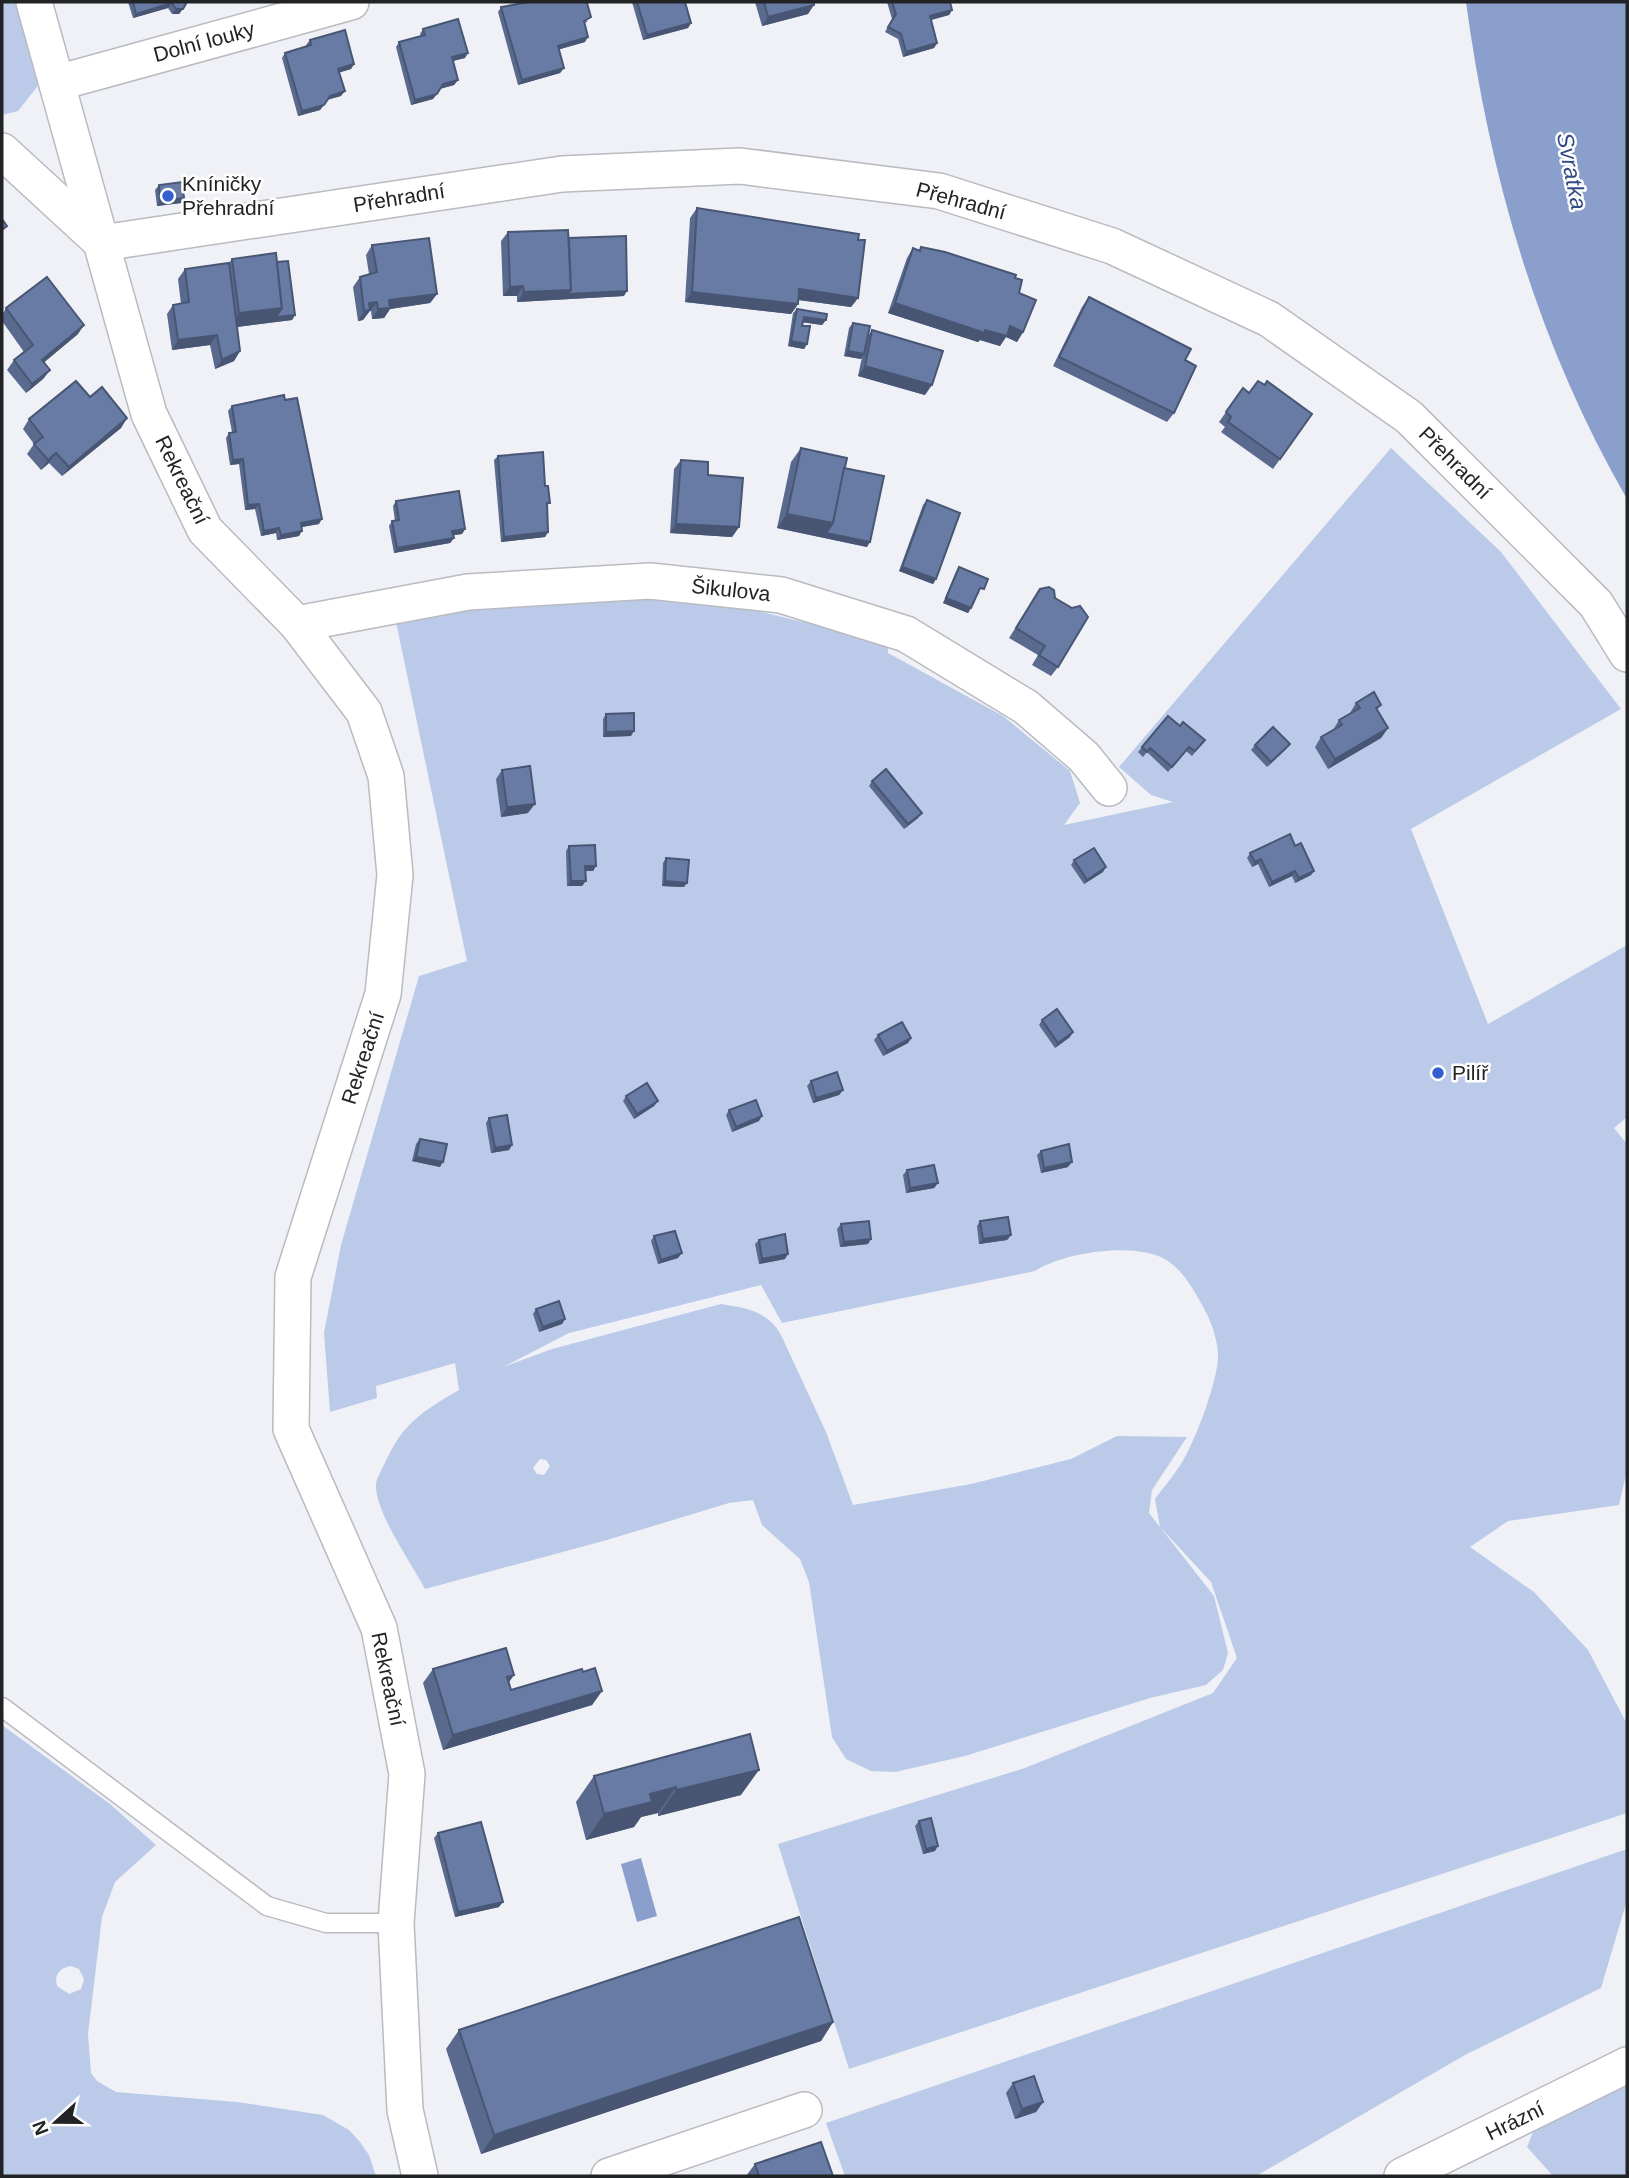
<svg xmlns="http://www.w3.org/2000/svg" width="1629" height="2178" font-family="Arial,sans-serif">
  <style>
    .green { fill: #bbcae8; fill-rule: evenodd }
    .water { fill: #8a9fcb }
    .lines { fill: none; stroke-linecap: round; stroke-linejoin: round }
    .lane-casing { stroke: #b9bbc0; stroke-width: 21 }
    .street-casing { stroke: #b9bbc0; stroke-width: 38 }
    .lane { stroke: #fff; stroke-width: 18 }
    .street { stroke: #fff; stroke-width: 35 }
    .wall { fill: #596a8e }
    .shaded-wall { fill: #485674 }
    .building { fill: #677ba5; stroke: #485674; stroke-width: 2 }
    .poi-dot { fill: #345fcf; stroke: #fefefe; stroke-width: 2.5 }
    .labels { text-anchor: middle; stroke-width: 5; stroke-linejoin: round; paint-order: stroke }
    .street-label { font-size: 21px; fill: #222324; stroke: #fefefe }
    .poi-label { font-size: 21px; fill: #222324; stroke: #fefefe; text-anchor: start }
    .water-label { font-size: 23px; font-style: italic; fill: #324a83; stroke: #fefefe }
  </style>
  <rect width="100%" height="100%" fill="#eff1f6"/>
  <g class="green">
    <polygon points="2,2 18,2 41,82 18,111 2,115"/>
    <path d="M1391 448 1501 552 1621 709 1411 829 1488 1024 1627 945V1117L1614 1128 1627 1144V1470L1619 1505 1508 1521 1470 1547 1534 1592 1588 1650 1627 1724V1813L849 2069 778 1844 1022 1769 1118 1731 1213 1693 1237 1658 1211 1582 1160 1527 1155 1499C1165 1485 1178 1471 1186 1455 1198 1433 1216 1384 1218 1359 1219 1341 1210 1318 1201 1303 1193 1289 1183 1271 1168 1261 1137 1241 1065 1252 1035 1271L782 1323 761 1285 569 1333 503 1367 552 1349 721 1304C746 1308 768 1311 781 1335L826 1432 853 1505 971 1484 1071 1459 1117 1436 1187 1437 1152 1490 1149 1513 1214 1596 1228 1653 1223 1670 1206 1685 1150 1698 965 1756 895 1772 871 1771 846 1759 832 1737 809 1582 800 1559 762 1525 753 1500 729 1503 607 1540 425 1589C412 1564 375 1512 376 1485 376 1479 381 1471 384 1465 402 1424 421 1412 459 1390L455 1363 376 1386 377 1398 330 1412 324 1333 341 1245 419 976 467 961 396 622 460 611 643 591 725 603 888 643V653L1003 716 1070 771 1080 803 1064 825 1173 802 1151 795 1119 767ZM540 1459 546 1460 550 1466 544 1475 537 1474 533 1468Z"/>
    <path d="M2 1725 110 1804 156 1845 115 1882 102 1917 88 2034 91 2073 97 2081 116 2092 237 2102 323 2115 349 2130 360 2142 369 2155 376 2176H2ZM71 1966 79 1969 84 1979 81 1989 69 1994 57 1986C54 1974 60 1968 71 1966Z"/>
    <polygon points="1627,1849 1627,1900 1601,1988 1465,2055 1256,2176 845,2176 826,2123"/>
    <polygon points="1627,2086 1627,2176 1553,2176 1527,2147 1533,2132"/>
  </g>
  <g class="water">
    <path d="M1466 2H1627V499C1538 344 1490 179 1466 2Z"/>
    <polygon points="641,1858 657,1916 637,1922 621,1864"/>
  </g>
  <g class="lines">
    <defs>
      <polyline id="lane" points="2,1707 267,1906 326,1923 396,1923"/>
      <g id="street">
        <polyline points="34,2 149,414 205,530 297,624 364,712 386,776 395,875 383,994 293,1277 291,1429 379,1628 407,1774 396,1923 405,2110 420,2176"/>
        <polyline points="57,83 351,2"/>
        <polyline points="2,151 102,243"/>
        <polyline points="102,243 562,174 740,166 939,191 1112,246 1269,319 1409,417 1596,604 1627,654"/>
        <polyline points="297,624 468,592 650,581 781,595 906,634 1026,707 1084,757 1109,788"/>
        <polyline points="609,2176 804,2110"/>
        <polyline points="1402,2176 1627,2065"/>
      </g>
    </defs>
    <use href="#lane" class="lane-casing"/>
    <use href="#street" class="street-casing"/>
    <use href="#lane" class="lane"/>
    <use href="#street" class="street"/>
  </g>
  <g class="wall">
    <polygon points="128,2 191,2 186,3 179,14 172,14 168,8 133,18"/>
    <polygon points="632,2 685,2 691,23 688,28 643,40"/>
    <polygon points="755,2 814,2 808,14 762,26"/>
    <polygon points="887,2 950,2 952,10 949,15 931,20 937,43 934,48 903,57 898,39 885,32 892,19"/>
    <polygon points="501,7 588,21 585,23 585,42 559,49 564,68 560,73 518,85 498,12"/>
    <polygon points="423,29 465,58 453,61 458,80 454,85 440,89 433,99 411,105 396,47 399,42 421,36 420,34"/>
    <polygon points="310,40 354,64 351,69 339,72 341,96 327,100 320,110 298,116 282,58 285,53 307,47 306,45"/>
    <polygon points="159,185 184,198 181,203 157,206 155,190"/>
    <polygon points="697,208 858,240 858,298 851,307 798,300 798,304 791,314 685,302 690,218"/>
    <polygon points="508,232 569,238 624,296 517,302 517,296 503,296 501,241"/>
    <polygon points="372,245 437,294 430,303 390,309 384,318 372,319 371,311 369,311 363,320 358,321 353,287 360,277 369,274 366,255"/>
    <polygon points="921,247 1015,278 1019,293 1023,332 1017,342 1006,337 1000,346 980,340 978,342 888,313 907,258 913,248 919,250"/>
    <polygon points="232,259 277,262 295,315 292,320 237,327 240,351 234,361 215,369 210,345 172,350 167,314 173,305 181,304 178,279 185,269 229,263"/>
    <polygon points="1089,297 1185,360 1174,413 1167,422 1053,366 1082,307"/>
    <polygon points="6,308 78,334 44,362 50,370 43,379 26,393 7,370 14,360 24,352 2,321 2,315"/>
    <polygon points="797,309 826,320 822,325 803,322 802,326 807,344 804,349 788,346 793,313"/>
    <polygon points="853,323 868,336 872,330 925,395 858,376 862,357 861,359 844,356 849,328"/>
    <polygon points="1267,381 1312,414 1273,469 1221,432 1225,427 1219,422 1243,388 1249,393 1264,384"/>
    <polygon points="90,397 127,418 121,428 62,476 49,463 41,470 27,454 34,444 23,429 29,419"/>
    <polygon points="232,406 319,524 301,527 299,536 277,540 276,533 261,536 255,509 245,510 239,464 230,465 226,438 229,433 232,432 228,411"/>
    <polygon points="801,448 844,468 867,547 777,528 791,462"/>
    <polygon points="498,456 547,507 548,532 545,537 501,542 494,460"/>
    <polygon points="681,460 708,475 739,527 732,537 670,533 674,469"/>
    <polygon points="927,500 936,579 933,584 899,571 923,505"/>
    <polygon points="396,501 465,529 462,534 453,535 454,538 450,543 394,553 389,526 392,521 395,521 393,506"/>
    <polygon points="959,567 980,594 978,593 971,608 968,613 943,603 956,572"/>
    <polygon points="1040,589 1058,667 1051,676 1032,665 1038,655 1009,638"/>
    <polygon points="1356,703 1381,705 1377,710 1388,728 1381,738 1328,769 1315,747 1321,737 1333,730 1339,720 1350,713"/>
    <polygon points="606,714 631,736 603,737 603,719"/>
    <polygon points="1180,726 1205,740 1192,756 1186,751 1168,772 1147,752 1143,757 1138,752 1142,747"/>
    <polygon points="1255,745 1286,749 1267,767 1251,750"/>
    <polygon points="502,770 528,813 501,817 496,779"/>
    <polygon points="872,781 918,818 904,829 869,786"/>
    <polygon points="569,846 596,866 593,871 586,871 582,886 567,886 566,851"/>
    <polygon points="1295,846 1314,871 1311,875 1295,883 1292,876 1269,887 1258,864 1252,867 1247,858 1250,853"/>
    <polygon points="666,858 684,887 662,886 663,863"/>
    <polygon points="1074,860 1103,872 1084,884 1071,865"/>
    <polygon points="1042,1020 1070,1037 1055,1048 1039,1025"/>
    <polygon points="878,1035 911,1038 908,1043 883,1056 874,1040"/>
    <polygon points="811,1081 843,1090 839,1095 813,1103 807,1086"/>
    <polygon points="626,1096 658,1101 654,1106 634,1119 623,1101"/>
    <polygon points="729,1110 759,1121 732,1132 726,1115"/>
    <polygon points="489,1118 512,1145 509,1150 491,1153 486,1123"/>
    <polygon points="420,1139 440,1167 412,1161 416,1144"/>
    <polygon points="1041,1151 1068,1167 1041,1173 1037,1155"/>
    <polygon points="907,1170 938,1183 934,1188 906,1193 903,1175"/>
    <polygon points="980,1221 1011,1235 1007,1240 979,1244 977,1226"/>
    <polygon points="841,1224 868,1244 840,1247 837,1229"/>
    <polygon points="654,1236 678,1258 658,1264 651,1241"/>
    <polygon points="759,1240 785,1259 759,1264 755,1244"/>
    <polygon points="536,1309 565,1319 562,1324 539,1332 533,1314"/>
    <polygon points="433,1669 514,1675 508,1683 511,1690 583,1672 602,1691 592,1705 443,1750 423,1683"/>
    <polygon points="594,1776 741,1795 658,1816 658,1813 641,1817 634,1827 586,1840 576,1802"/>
    <polygon points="919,1821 935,1851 923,1854 915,1826"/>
    <polygon points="438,1833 499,1907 455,1917 434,1838"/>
    <polygon points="833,2022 821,2041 481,2154 446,2049 459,2030"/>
    <polygon points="1013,2083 1043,2102 1036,2112 1015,2119 1006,2093"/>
    <polygon points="755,2164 833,2176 746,2176"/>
  </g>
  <g class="shaded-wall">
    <polygon points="172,3 168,8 133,18 136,14"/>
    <polygon points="814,5 808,14 762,26 768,17"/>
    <polygon points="176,9 183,9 179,14 172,14"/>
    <polygon points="952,10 949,15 927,21 930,16"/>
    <polygon points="691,23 688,28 643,40 647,35"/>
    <polygon points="588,37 585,42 554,51 558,46"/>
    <polygon points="937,43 934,48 903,57 906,52"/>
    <polygon points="468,53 465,58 448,62 452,57"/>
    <polygon points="354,64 351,69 335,74 338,69"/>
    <polygon points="564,68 560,73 518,85 522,80"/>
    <polygon points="458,80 454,85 439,89 443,84"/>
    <polygon points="345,91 341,96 326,100 330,96"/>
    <polygon points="437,94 433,99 411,105 415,100"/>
    <polygon points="324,105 320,110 298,116 302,111"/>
    <polygon points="184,198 181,203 157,206 160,201"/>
    <polygon points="523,286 517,296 503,296 510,287"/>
    <polygon points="799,289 858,298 851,307 792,299"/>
    <polygon points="571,290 627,291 624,296 517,302 524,292"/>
    <polygon points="692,292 798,304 791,314 685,302"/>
    <polygon points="437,294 430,303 390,309 384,318 372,319 378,309 389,300"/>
    <polygon points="377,302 363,320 358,321 369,303"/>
    <polygon points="895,303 985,330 1010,326 1023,332 1017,342 1006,337 1000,346 980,340 978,342 888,313"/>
    <polygon points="282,308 295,315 292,320 229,328 239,313"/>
    <polygon points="804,317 826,320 822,325 800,322"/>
    <polygon points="84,325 78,334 35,370 42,360"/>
    <polygon points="217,335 210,345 172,350 178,340"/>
    <polygon points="791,341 807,344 804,349 788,346"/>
    <polygon points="240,351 234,361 215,369 222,360"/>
    <polygon points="848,351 864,354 861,359 844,356"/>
    <polygon points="865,366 932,385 925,395 858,376"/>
    <polygon points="50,370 43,379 26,393 32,384"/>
    <polygon points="127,418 121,428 62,476 69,467"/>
    <polygon points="56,453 49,463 41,470 48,460"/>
    <polygon points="243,459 239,464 230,465 233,460"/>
    <polygon points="259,504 255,509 245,510 248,505"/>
    <polygon points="787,514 833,523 870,542 867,547 777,528"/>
    <polygon points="322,519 319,524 297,528 301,523"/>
    <polygon points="676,524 739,527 732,537 670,533"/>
    <polygon points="279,528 276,533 261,536 264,531"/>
    <polygon points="465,529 462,534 449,536 452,531"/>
    <polygon points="302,531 299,536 277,540 281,535"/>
    <polygon points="548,532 545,537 501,542 504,537"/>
    <polygon points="454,538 450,543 394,553 397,548"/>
    <polygon points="902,567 936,579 933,584 899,571"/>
    <polygon points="946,598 971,608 968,613 943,603"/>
    <polygon points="1388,728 1381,738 1328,769 1335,759"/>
    <polygon points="634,731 631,736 603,737 606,732"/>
    <polygon points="1290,744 1286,749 1267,767 1271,762"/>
    <polygon points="535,804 528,813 501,817 507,807"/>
    <polygon points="922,813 918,818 904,829 908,824"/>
    <polygon points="1261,859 1258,864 1252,867 1255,862"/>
    <polygon points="585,866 596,866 593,871 582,871"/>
    <polygon points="1106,867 1103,872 1084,884 1087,880"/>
    <polygon points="1295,871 1292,876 1269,887 1272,882"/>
    <polygon points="1314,871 1311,875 1295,883 1299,878"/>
    <polygon points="571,881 586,881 582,886 567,886"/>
    <polygon points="665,881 687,883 684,887 662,886"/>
    <polygon points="1073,1032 1070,1037 1055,1048 1058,1043"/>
    <polygon points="911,1038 908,1043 883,1056 887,1051"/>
    <polygon points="843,1090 839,1095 813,1103 816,1098"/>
    <polygon points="658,1101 654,1106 634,1119 637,1114"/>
    <polygon points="762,1116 759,1121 732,1132 736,1127"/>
    <polygon points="512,1145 509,1150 491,1153 495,1148"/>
    <polygon points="416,1157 443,1162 440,1167 412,1161"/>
    <polygon points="1072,1162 1068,1167 1041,1173 1044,1168"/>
    <polygon points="938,1183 934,1188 906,1193 910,1188"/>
    <polygon points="1011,1235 1007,1240 979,1244 983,1239"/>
    <polygon points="871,1239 868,1244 840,1247 844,1242"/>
    <polygon points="682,1253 678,1258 658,1264 661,1260"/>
    <polygon points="788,1254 785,1259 759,1264 762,1259"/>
    <polygon points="565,1319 562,1324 539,1332 543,1327"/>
    <polygon points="514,1675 504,1689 507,1677"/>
    <polygon points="602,1691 592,1705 443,1750 453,1735"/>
    <polygon points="759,1770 741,1795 658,1816 676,1790"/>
    <polygon points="676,1787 658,1813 641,1817 634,1827 586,1840 604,1814 650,1794"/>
    <polygon points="938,1846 935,1851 923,1854 926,1849"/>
    <polygon points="503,1902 499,1907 455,1917 458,1912"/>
    <polygon points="833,2022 821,2041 481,2154 494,2135"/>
    <polygon points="1043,2102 1036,2112 1015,2119 1022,2109"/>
  </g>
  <g class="building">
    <polygon points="133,2 187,2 183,9 176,9 172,3 136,14"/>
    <polygon points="529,2 582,2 587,3 591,17 584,21 588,37 558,46 564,68 522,80 501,7"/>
    <polygon points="637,2 685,2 691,23 647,35"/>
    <polygon points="764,2 814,2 814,5 768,17"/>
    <polygon points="892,2 950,2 952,10 930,16 937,43 906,52 901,34 888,27 896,14"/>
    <polygon points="458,19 468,53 452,57 458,80 443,84 437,94 415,100 399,42 425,35 423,29"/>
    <polygon points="345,30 354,64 338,69 345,91 330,96 324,105 302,111 285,53 311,45 310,40"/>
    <polygon points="182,182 184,198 160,201 159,185"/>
    <polygon points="697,208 859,234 858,240 865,240 858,298 799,289 798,304 692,292"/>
    <polygon points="2,219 7,226 2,230"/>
    <polygon points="568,230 571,290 524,292 523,286 510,287 508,232"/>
    <polygon points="626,236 627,291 567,294 571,290 569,238"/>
    <polygon points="429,238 437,294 389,300 390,308 378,309 377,302 369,303 370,310 364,311 360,277 377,272 372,245"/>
    <polygon points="921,247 945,252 1016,275 1015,278 1022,280 1019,293 1036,300 1023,332 1010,326 1007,336 985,330 985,333 895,303 913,248 920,251"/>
    <polygon points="276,253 282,308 239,313 232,259"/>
    <polygon points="288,261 295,315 276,317 282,308 277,262"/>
    <polygon points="229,263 240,351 222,360 217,335 178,340 173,305 189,302 185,269"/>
    <polygon points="47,277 84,325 42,360 50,370 32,384 14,360 33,345 6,308"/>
    <polygon points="1089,297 1191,349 1185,360 1196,366 1174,413 1059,357"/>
    <polygon points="797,309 827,314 826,320 804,317 802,326 810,326 807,344 791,341"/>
    <polygon points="853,323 870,326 864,354 848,351"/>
    <polygon points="872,330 943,351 932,385 865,366"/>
    <polygon points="76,381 90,397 102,387 127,418 69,467 56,453 48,460 34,444 43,437 29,419"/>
    <polygon points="1258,381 1265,385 1267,381 1312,414 1280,459 1228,422 1231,417 1226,412 1243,388 1249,393"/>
    <polygon points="284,395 285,400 297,398 322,519 301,523 302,531 281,535 279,528 264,531 259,504 248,505 243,459 233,460 229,433 236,432 232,406"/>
    <polygon points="801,448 847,458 833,523 787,514"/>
    <polygon points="543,452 545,486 548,486 550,503 547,503 548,532 504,537 498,456"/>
    <polygon points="681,460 708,462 708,475 743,478 739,527 676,524"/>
    <polygon points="844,468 884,476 870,542 826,533 833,523"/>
    <polygon points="459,491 465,529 452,531 454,538 397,548 392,521 399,520 396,501"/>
    <polygon points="927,500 960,513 936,579 902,567"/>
    <polygon points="959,567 988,579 984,589 980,588 971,608 946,598"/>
    <polygon points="1049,587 1054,590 1055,598 1072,608 1080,606 1088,617 1058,667 1039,655 1045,646 1016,628 1040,589"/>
    <polygon points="1374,692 1381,705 1376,708 1388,728 1335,759 1321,737 1342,725 1339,720 1360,708 1356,703"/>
    <polygon points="634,713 634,731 606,732 606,714"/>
    <polygon points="1168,716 1180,726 1183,722 1205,740 1195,751 1189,747 1172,767 1150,748 1147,752 1142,747"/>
    <polygon points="1273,727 1290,744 1271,762 1255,745"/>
    <polygon points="530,766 535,804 507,807 502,770"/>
    <polygon points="886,769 922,813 908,824 872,781"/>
    <polygon points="1290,834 1295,846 1301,843 1314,871 1299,878 1295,871 1272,882 1261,859 1255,862 1250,853"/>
    <polygon points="595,845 596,866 585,866 586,881 571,881 569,846"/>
    <polygon points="1094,848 1106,867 1087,880 1074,860"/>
    <polygon points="666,858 689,860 687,883 665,881"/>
    <polygon points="1057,1009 1073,1032 1058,1043 1042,1020"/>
    <polygon points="902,1022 911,1038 887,1051 878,1035"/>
    <polygon points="837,1072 843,1090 816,1098 811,1081"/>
    <polygon points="647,1083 658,1101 637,1114 626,1096"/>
    <polygon points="756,1100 762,1116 736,1127 729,1110"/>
    <polygon points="507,1115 512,1145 495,1148 489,1118"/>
    <polygon points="420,1139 447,1144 443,1162 416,1157"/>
    <polygon points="1069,1144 1072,1162 1044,1168 1041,1151"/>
    <polygon points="934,1165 938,1183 910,1188 907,1170"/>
    <polygon points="1008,1217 1011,1235 983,1239 980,1221"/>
    <polygon points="869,1221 871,1239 844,1242 841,1224"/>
    <polygon points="675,1231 682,1253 661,1260 654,1236"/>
    <polygon points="785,1234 788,1254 762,1259 759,1240"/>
    <polygon points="559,1301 565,1319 543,1327 536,1309"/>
    <polygon points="506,1648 514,1675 507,1677 511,1690 582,1669 583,1672 595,1668 602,1691 453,1735 433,1669"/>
    <polygon points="750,1734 759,1770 676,1790 676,1787 650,1794 652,1802 604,1814 594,1776"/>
    <polygon points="931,1818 938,1846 926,1849 919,1821"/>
    <polygon points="481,1822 503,1902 458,1912 438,1833"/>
    <polygon points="799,1917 833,2022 494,2135 459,2030"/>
    <polygon points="1034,2076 1043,2102 1022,2109 1013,2083"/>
    <polygon points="821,2142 833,2176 759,2176 755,2164"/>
  </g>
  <g class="poi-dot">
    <circle cx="168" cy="196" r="7"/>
    <circle cx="1438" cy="1073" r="7"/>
  </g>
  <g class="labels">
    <g class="street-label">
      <text transform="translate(204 42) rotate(-15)" y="7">Dolní louky</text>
      <text transform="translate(399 198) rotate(-9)" y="7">Přehradní</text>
      <text transform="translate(961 201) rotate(15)" y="7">Přehradní</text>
      <text transform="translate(1455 463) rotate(45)" y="7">Přehradní</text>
      <text transform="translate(182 480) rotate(64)" y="7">Rekreační</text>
      <text transform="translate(731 590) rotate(6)" y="7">Šikulova</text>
      <text transform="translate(363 1058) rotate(-72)" y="7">Rekreační</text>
      <text transform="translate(388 1679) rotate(78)" y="7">Rekreační</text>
      <text transform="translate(1515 2121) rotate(-26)" y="7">Hrázní</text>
    </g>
    <g class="poi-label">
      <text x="182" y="191">Kníničky<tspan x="182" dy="24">Přehradní</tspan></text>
      <text x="1452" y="1080">Pilíř</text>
    </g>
    <g class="water-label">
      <text transform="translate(1572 171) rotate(79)" y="8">Svratka</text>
    </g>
  </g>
  <rect width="1629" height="2178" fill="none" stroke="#222324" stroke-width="7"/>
  <g transform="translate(56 2122) rotate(249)" stroke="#fefefe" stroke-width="5" paint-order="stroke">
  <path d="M0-5L12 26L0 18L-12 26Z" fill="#222324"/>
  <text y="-10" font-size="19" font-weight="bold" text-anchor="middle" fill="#222324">N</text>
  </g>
</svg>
